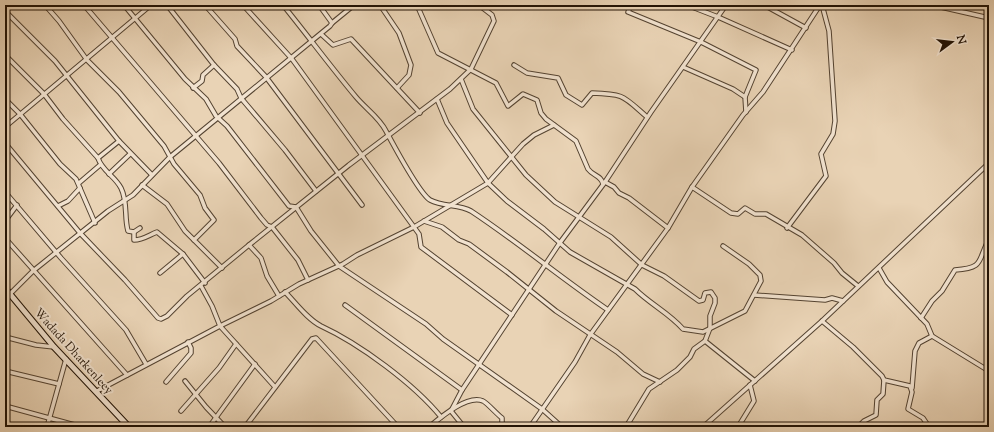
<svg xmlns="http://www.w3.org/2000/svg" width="994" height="432" font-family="'Sorts Mill Goudy',serif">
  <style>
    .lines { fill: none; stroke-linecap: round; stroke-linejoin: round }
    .minor-casing { stroke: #544331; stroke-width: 5.5 }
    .secondary-casing { stroke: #221305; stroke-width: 7 }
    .minor { stroke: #f1e2cf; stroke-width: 3.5 }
    .secondary { stroke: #f1e2cf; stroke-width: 5 }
    .labels { text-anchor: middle; stroke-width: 4; stroke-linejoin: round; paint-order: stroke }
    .street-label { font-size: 12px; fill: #221305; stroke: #f1e2cf }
  </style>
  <rect width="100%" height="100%" fill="#e9d3b5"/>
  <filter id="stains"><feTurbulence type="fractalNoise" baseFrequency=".005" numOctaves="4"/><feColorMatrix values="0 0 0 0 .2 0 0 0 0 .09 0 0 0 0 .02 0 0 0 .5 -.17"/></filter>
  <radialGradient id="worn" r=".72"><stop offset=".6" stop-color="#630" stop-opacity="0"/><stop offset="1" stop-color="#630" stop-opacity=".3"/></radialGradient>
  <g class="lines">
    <defs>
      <g id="minor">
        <polyline points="45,5 59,21 87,60 119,92 164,146 174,164 200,195 205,208 214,220 194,240 222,268"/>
        <polyline points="84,5 219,163 261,218 267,225 272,227 298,260 308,280"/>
        <polyline points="124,5 185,79 206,99 216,116 227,126 289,206 296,207 311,231 339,266 426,324 443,339 542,409 562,427"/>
        <polyline points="167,5 214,65 237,89 241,98 285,150 316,191"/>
        <polyline points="205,5 235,39 237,46 266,77 362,205"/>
        <polyline points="243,5 292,59 419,234 421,247 512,315"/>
        <path d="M283 5C308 36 331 67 356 97 366 109 379 117 386 131 393 144 419 193 430 200 443 207 459 204 471 211 518 242 561 278 608 310"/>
        <polyline points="380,5 399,33 411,65 409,75 397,88"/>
        <path d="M417 5 438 53 496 83 508 106 523 94 537 100 541 113 546 119 576 141 588 169C593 176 601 175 603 184"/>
        <polyline points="631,5 628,12 701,42 756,70 745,97"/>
        <polyline points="687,5 718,17 792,50"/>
        <polyline points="764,5 806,28"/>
        <polyline points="932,5 989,18"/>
        <polyline points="5,11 55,61 119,141 152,175"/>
        <polyline points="332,23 354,5"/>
        <polyline points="321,34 333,45 351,39 420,113"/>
        <path d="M5 55 44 94 63 119 98 158C102 171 115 176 121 188 128 202 124 217 128 231L134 232 140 228"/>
        <path d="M514 65 527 73 558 78 566 95 582 105 592 93C625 94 623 96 647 117"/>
        <polyline points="683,67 733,89 745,97 746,112"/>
        <polyline points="461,79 473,109 526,175 555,202 611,237 642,265 664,276 699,301 703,300 705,293 711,292 715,298 715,303 710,316 710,328 705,341 694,349 690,357 677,370 649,389 626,427"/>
        <polyline points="193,88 202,81 203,75 214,65"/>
        <polyline points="5,99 20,114 60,164 76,179 95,223"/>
        <path d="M437 99 447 123 488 183 507 201 544 229 570 252 635 289C650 304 669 313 683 329L703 332 745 311 761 281 760 275 749 264 723 246"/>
        <polyline points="5,127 151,5"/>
        <polyline points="5,143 80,233 125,280 158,318 161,319 167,316 187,296 249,245 261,258 267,276 279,296"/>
        <polyline points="98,158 119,141"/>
        <polyline points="109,174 130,154"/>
        <polyline points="605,182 614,187 619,193 629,198 668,228 692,187 731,213 738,214 745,208 755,214 766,214 802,235 834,263 842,273 858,286"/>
        <polyline points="79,183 100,165"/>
        <polyline points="142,185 167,204 185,231 194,240"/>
        <polyline points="692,187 743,115 763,92 820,5"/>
        <polyline points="5,192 61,258 126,330 146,364"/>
        <polyline points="58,206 68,201 80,188"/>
        <polyline points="5,221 17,205"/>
        <polyline points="424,221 442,227 459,240 469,244 507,272 556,311 617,352 643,374 660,382"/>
        <polyline points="787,228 826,176 821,154 833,134 835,121 829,31 822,5"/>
        <path d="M134 232V240C143 240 149 235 157 232L183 254 205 283"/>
        <polyline points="5,238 127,375"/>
        <polyline points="249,245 349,165 450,89 471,69 494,21 492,15 479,5"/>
        <polyline points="879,268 887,282 927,324 932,336 989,371"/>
        <polyline points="160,273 183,254"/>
        <path d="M285 292C296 303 307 319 321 326 360 344 414 384 441 417"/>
        <polyline points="754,295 825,300 832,298 843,301"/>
        <polyline points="5,301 10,294 33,271 108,211 133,195 170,157 330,26 332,23 319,5"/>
        <polyline points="345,305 462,390"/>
        <path d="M921 318 932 301 942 291 955 270C985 268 977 261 989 239"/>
        <polyline points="822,321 853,347 882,376 884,380 910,386 912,392 908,409 923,418 929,427"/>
        <polyline points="5,337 36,345 54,347"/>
        <polyline points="705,341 755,381"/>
        <polyline points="5,371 59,384"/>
        <polyline points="185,381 206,407 225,427"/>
        <polyline points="166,382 191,353 191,348 188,342"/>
        <polyline points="275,387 220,326 271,301 299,284 343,264 357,255 414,227 488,183 523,144 534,135 554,125"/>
        <polyline points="912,388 915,351 919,343 932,336"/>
        <polyline points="97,391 220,326 212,306 201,286"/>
        <polyline points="5,406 82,427"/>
        <polyline points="181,411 219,368 236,344"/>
        <polyline points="47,427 66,359"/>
        <polyline points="209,427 255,364"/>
        <polyline points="245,427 312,339 316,338 398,427"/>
        <path d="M429 427C441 417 468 394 483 401 486 402 498 415 502 418V423L499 427"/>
        <polyline points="464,427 451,411 462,390 559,244 605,182 651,112 726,5"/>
        <polyline points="530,427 575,362 590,335 668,228"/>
        <polyline points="703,427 822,321 989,163"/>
        <polyline points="738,427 754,401 750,385"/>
        <polyline points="858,427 864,421 876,415 877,400 883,394 884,380"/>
      </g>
      <polyline id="secondary" points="5,288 54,347 129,427"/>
    </defs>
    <use href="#minor" class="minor-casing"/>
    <use href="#secondary" class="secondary-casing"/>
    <use href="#minor" class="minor"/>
    <use href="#secondary" class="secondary"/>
  </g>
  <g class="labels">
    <g class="street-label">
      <text transform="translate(74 351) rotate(48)" y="4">Wadada Dharkenleey</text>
    </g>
  </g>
  <rect width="994" height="432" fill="none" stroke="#e9d3b5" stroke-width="20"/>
  <rect x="6" y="6" width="982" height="420" fill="none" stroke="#221305" stroke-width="2"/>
  <rect x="10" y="10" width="974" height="412" fill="none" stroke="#221305"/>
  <g transform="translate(952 42) rotate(75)" stroke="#f1e2cf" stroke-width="3" paint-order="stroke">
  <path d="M0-3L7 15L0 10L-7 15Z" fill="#221305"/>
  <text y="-6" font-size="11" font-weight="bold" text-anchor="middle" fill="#221305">N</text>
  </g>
  <rect width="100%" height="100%" filter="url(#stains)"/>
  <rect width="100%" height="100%" fill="url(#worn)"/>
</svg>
